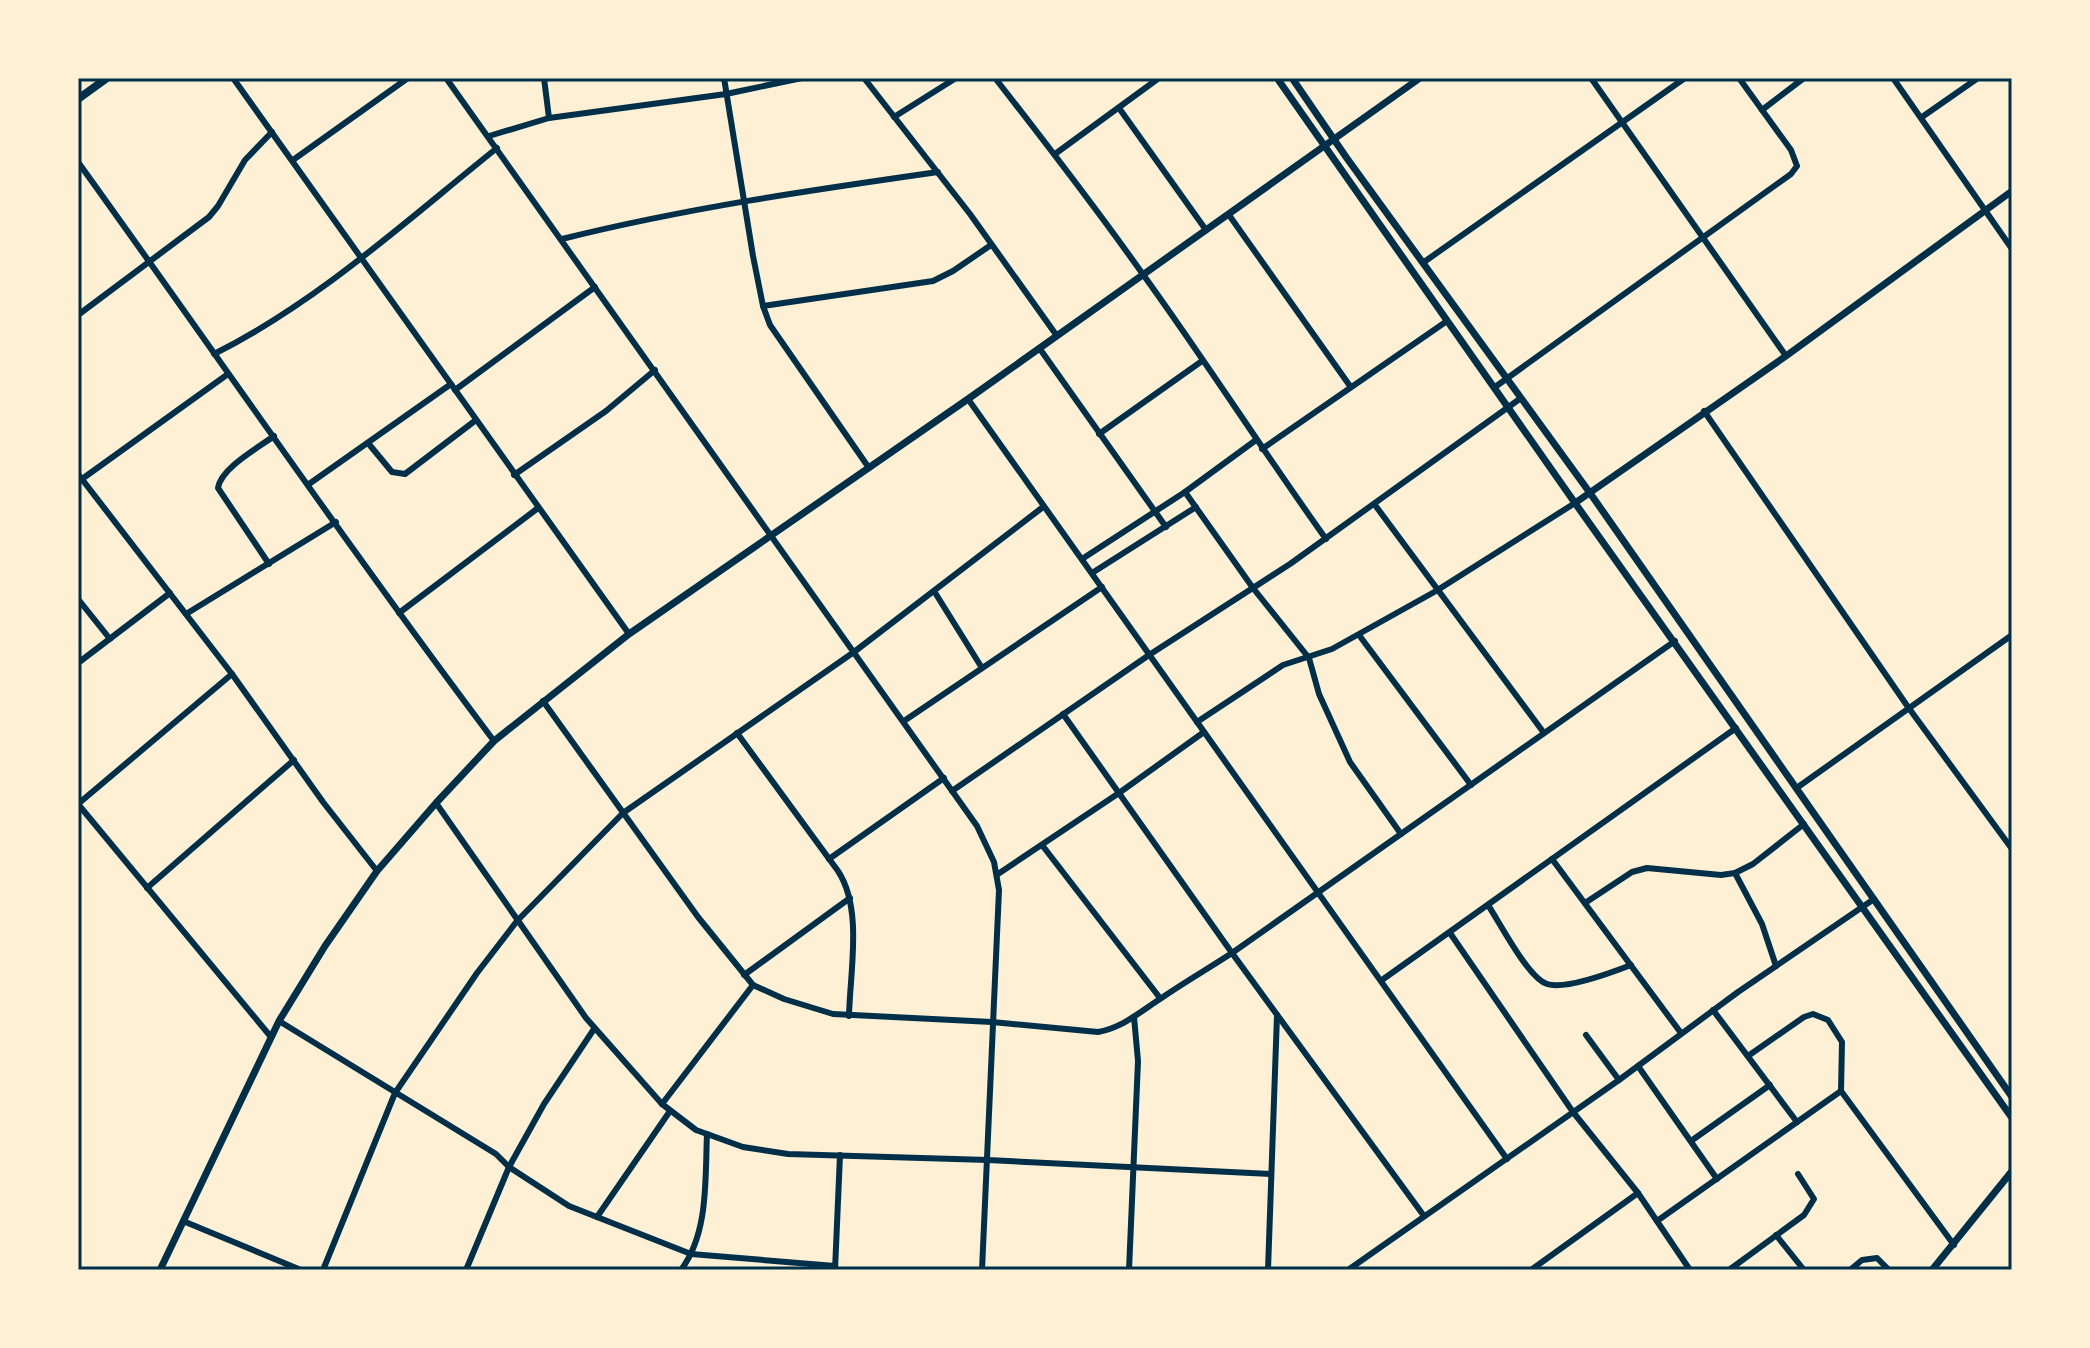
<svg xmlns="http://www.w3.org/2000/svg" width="2090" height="1348" font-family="'Noto Serif',serif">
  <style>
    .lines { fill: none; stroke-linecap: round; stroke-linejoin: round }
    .minor { stroke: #003049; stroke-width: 6 }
    .tertiary { stroke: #003049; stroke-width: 7 }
    .secondary { stroke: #003049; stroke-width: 8 }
    .neatline { fill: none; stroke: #003049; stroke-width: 3 }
  </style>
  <rect width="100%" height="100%" fill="#fdf0d5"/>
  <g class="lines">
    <g class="minor">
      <polyline points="233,78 629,634"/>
      <polyline points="446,78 977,826 994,862 999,890 982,1270"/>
      <polyline points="544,78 549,118"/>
      <polyline points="724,78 753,256 763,306 770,325 869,468"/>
      <polyline points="864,78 970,214 1057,336"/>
      <path d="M995 78C1045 142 1095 207 1142 273 1205 360 1263 451 1326 539"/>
      <polyline points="1591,78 1786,356"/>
      <polyline points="1893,78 2012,249"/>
      <polyline points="1119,108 1206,230"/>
      <polyline points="1762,110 1804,78"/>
      <polyline points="894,117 956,78"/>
      <polyline points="1922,117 1978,78"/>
      <polyline points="489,136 549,118 726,94 802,78"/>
      <polyline points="1055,154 1159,78"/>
      <polyline points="293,160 408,78"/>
      <path d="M78 162C217 355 351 551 494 741"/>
      <polyline points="1229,215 1350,386"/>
      <path d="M562 239C686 208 812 190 938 172"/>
      <polyline points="1424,262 1685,78"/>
      <polyline points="763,306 933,281 953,271 991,245"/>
      <polyline points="78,315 209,217 218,206 245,160 272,132"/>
      <polyline points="1040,349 1166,527"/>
      <path d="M214 354C318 302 407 220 497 148"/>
      <polyline points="1495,387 1791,174 1797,166 1791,150 1739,78"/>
      <polyline points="455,390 595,287"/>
      <polyline points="968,399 1507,1159"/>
      <polyline points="1704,411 1908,707 2012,849"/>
      <polyline points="1099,434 1202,361"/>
      <polyline points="368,443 392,472 405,474 476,420"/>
      <polyline points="1262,449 1447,321"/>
      <polyline points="78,474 232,674 323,802 377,871"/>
      <polyline points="514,475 606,411 655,370"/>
      <polyline points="82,479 228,374"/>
      <polyline points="309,484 451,384"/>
      <polyline points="1185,492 1253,588 1309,658 1319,694 1350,762 1401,834"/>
      <polyline points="1375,505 1544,733"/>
      <polyline points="1082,559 1185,492 1256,440"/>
      <path d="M269 564 218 488C221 468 258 448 274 436"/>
      <polyline points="1092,573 1196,507"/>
      <polyline points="934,591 982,668"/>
      <polyline points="78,599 110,639"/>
      <polyline points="399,613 538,508"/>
      <polyline points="186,614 336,522"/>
      <polyline points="1359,635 1471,785"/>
      <polyline points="78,663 170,593"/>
      <path d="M543 701 698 917 753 985 784 999 833 1014 992 1022 1098 1032C1124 1027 1141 1011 1163 997 1185 982 1209 968 1232 953L1675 641"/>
      <polyline points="1063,714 1232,953 1424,1216"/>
      <polyline points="904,721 1102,587"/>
      <polyline points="1197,722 1283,665 1332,649 1436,591 1575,503"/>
      <path d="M737 733 838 871C863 909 850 971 849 1016"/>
      <polyline points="1798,787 2012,635"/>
      <polyline points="952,791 1149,655 1290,564 1521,398"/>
      <polyline points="436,803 586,1018 662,1104 696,1130 743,1147 788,1154 988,1160 1271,1174"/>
      <polyline points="78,804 271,1037"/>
      <polyline points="78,804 232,674"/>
      <polyline points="1042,845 1160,998"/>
      <polyline points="829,859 944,778"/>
      <polyline points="1552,859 1681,1033"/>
      <polyline points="1735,873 1762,924 1776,966"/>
      <polyline points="998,874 1119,793 1204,732"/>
      <polyline points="147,888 294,760"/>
      <polyline points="1585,903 1632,872 1647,868 1721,875 1735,873 1753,864 1804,824"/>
      <path d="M1488 905C1500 923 1528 978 1547 984 1565 990 1613 972 1631 965"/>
      <polyline points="1450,933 1573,1112 1638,1193 1690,1270"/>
      <polyline points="744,975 850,898"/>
      <polyline points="1382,980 1736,728"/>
      <polyline points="1713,1010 1797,1122"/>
      <polyline points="279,1021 496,1154 509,1167 569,1206 691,1254 835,1266"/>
      <polyline points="1586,1035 1619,1080"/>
      <polyline points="1748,1056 1804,1017 1813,1014 1828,1020 1842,1042 1841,1091 1954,1245"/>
      <polyline points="1638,1066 1717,1179"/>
      <polyline points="662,1104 753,985"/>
      <polyline points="1691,1141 1770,1085"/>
      <polyline points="597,1217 670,1111"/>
      <polyline points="183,1221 301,1270"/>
      <polyline points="1657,1221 1841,1091"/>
      <polyline points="1776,1235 1804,1270"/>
      <polyline points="323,1270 395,1093 477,973 517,921 623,813 854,652 1043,507"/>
      <polyline points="466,1270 509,1167 544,1104 594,1029"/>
      <path d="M681 1270C709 1233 705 1178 707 1134"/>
      <polyline points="835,1270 840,1155"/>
      <polyline points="1129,1270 1138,1061 1134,1017"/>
      <polyline points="1268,1270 1277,1015"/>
      <polyline points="1348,1270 1619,1080 1738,992 1874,899"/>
      <polyline points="1531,1270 1638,1193"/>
      <polyline points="1729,1270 1804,1215 1814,1199 1798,1174"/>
      <polyline points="1850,1270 1862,1260 1877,1258 1889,1270"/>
    </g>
    <g class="tertiary">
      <polyline points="1277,78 1575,503 2012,1118"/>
      <polyline points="1292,78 1346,157 1590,493 2012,1097"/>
      <polyline points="1575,503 1786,356 2012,191"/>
      <polyline points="160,1270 279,1021 325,946 377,871 436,803 494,741 629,634 968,399 1420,78"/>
      <polyline points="1932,1270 2012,1171"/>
    </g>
    <polyline class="secondary" points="78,99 107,78"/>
  </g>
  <rect width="2090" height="1348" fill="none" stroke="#fdf0d5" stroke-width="160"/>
  <rect x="80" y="80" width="1930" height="1188" class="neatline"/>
</svg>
